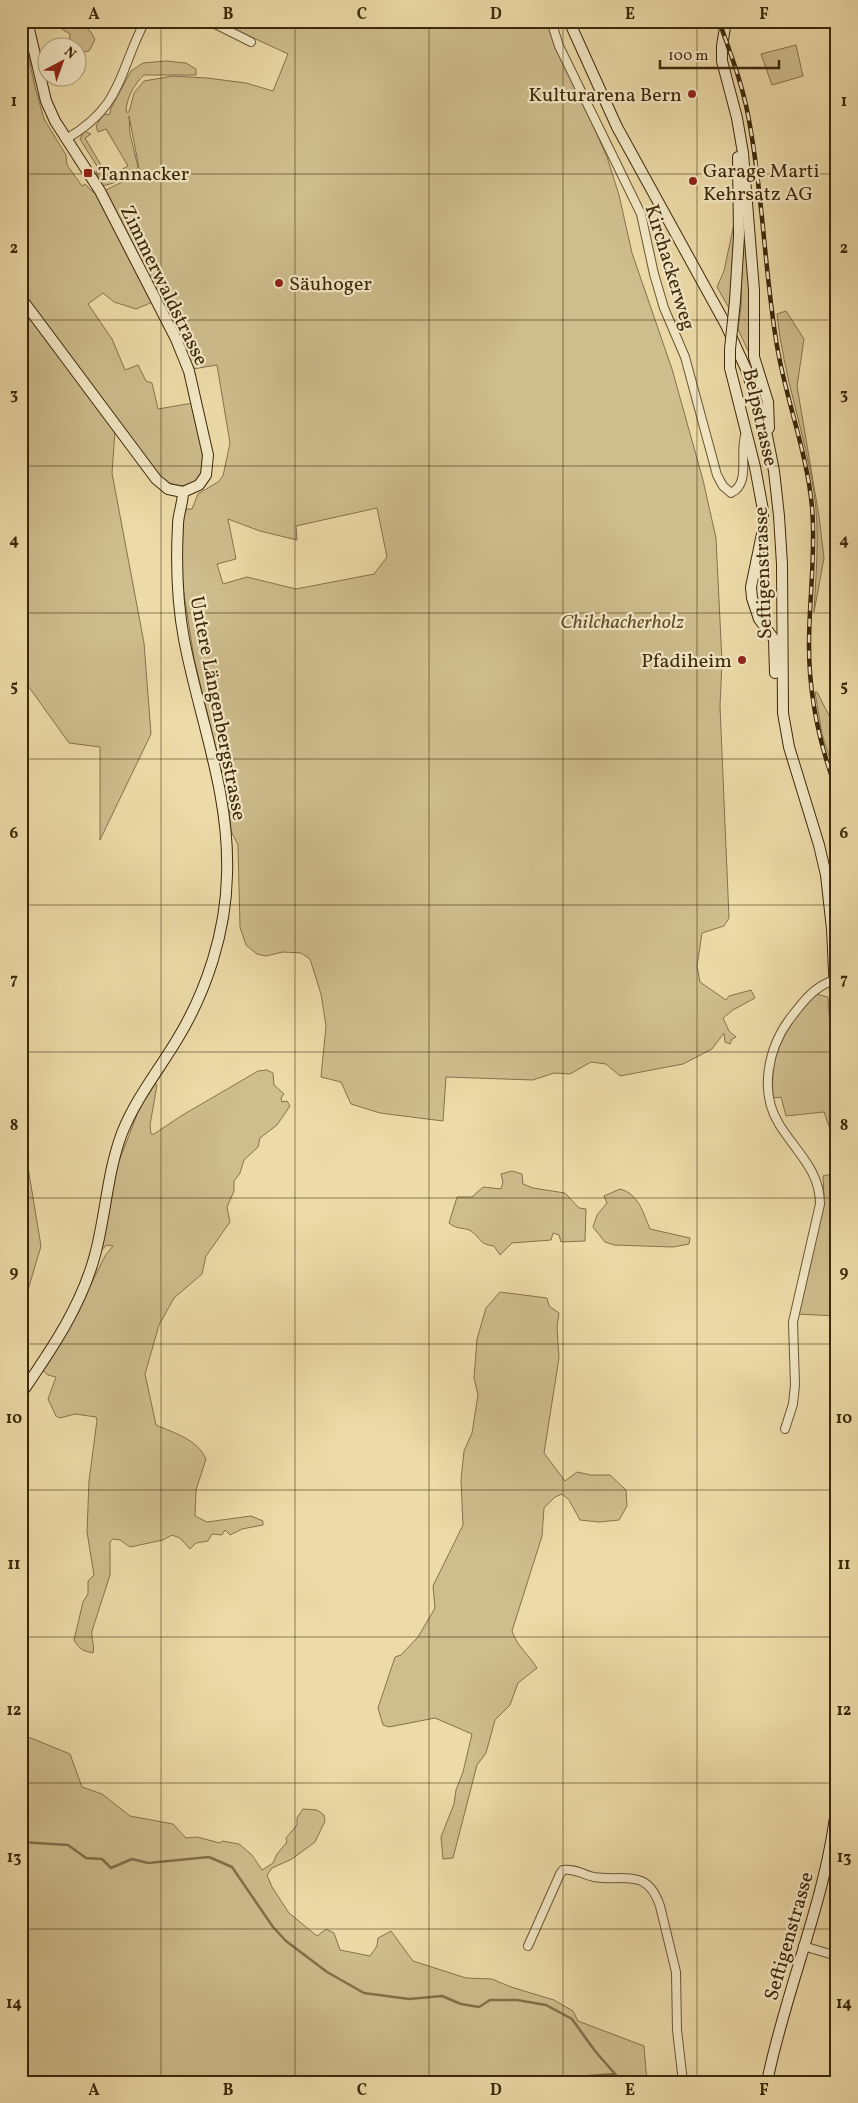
<svg xmlns="http://www.w3.org/2000/svg" width="858" height="2103" font-family="Vollkorn,serif">
  <style>
    .green { fill: #cebd8d; stroke: #86724b; fill-rule: evenodd }
    .lines { fill: none; stroke-linecap: round; stroke-linejoin: round }
    .stream { stroke: #826f48; stroke-width: 2.5 }
    .street-casing { stroke: #695531; stroke-width: 10 }
    .secondary-casing { stroke: #3d2809; stroke-width: 12 }
    .street { stroke: #f3e8c6; stroke-width: 8 }
    .secondary { stroke: #f3e8c6; stroke-width: 10 }
    .rail-casing { stroke: #3d2809; stroke-width: 4.5 }
    .rail { stroke: #f3e8c6; stroke-width: 2.5; stroke-dasharray: 8; stroke-linecap: butt }
    .secondary-bridge-casing { stroke: #3d2809; stroke-width: 12; stroke-linecap: butt }
    .secondary-bridge { stroke: #f3e8c6; stroke-width: 10 }
    .grid { fill: none; stroke: #3d2809; stroke-width: 1; stroke-opacity: 0.55 }
    .poi-dot { fill: #8f2418; stroke: #f3e8c6; stroke-width: 2 }
    .labels { text-anchor: middle; stroke-width: 4.5; stroke-linejoin: round; paint-order: stroke }
    .poi-label { font-size: 20px; fill: #3d2809; stroke: #f3e8c6; text-anchor: start }
    .street-label { font-size: 20px; fill: #3d2809; stroke: #f3e8c6 }
    .park-label { font-size: 20px; font-style: italic; fill: #614d2a; stroke: #f3e8c6 }
    .neatline { fill: none; stroke: #3d2809; stroke-width: 2 }
    .grid-label { font-size: 16px; text-anchor: middle; font-weight: bold; fill: #3d2809 }
  </style>
  <rect width="100%" height="100%" fill="#ecdba8"/>
  <filter id="stains"><feTurbulence type="fractalNoise" baseFrequency=".004" numOctaves="4"/><feColorMatrix values="0 0 0 0 .2 0 0 0 0 .09 0 0 0 0 .02 0 0 0 .5 -.17"/></filter>
  <radialGradient id="worn" r=".72"><stop offset=".6" stop-color="#630" stop-opacity="0"/><stop offset="1" stop-color="#630" stop-opacity=".3"/></radialGradient>
  <g class="green">
    <path d="M21 21 35 87 44 119 66 155 67 165 82 186 85 184 96 195 140 173 129 116 130 134 138 167C132 176 112 185 101 186L96 170 98 168 80 139 84 131 91 134 85 138 108 177 128 166 106 129 98 132 96 126 103 115 110 114 111 108 131 71 143 63 166 61 186 63 196 69V75H144C134 84 126 99 126 112H129L134 93 144 81 173 76 207 78 246 83 273 91 288 54 217 21H547L607 157 619 195 632 253 672 369 703 480 716 538 722 662 720 706 729 918 724 926 702 933 697 966 700 982 726 1000 729 996 751 990 755 998 733 1010 723 1018 729 1031 736 1037 732 1039 730 1044 725 1042 724 1033 712 1049 683 1064 620 1076 606 1064 591 1062 570 1074 554 1073 533 1080 446 1077 443 1121 380 1113 351 1104 341 1082 321 1077 326 1026 321 994 310 959 301 953 283 952 266 956 257 954 246 945 240 927 238 845 231 831 229 803 194 658 183 588 182 555 183 514 187 509H192L198 494 218 482 223 476 230 443 217 365 193 369 186 349 160 299 136 309 114 302 103 293 88 304 112 339 125 370 138 365 146 381 152 383 158 409 193 403C199 431 222 505 164 481L79 370 21 290ZM377 508 387 557 374 574 296 589 247 577 223 584 217 564 236 559 228 519 260 531 297 540 296 526Z"/>
    <path d="M49 21C68 21 87 19 95 40L89 51 78 53V48L69 46 70 34Z"/>
    <polygon points="796,45 803,76 772,85 761,54"/>
    <polygon points="734,224 735,238 730,310 717,287 724,271"/>
    <polygon points="746,226 751,291 749,353 738,329 741,307 743,227"/>
    <polygon points="21,303 115,431 112,473 144,643 151,734 100,840 100,747 69,743 21,676"/>
    <path d="M786 311 804 339 797 386 819 516 824 558 814 612C816 572 820 532 814 493 805 433 783 375 777 314Z"/>
    <polygon points="815,692 817,692 837,731 837,781 822,734"/>
    <path d="M816 994 828 997 832 1057 837 1080V1149L824 1112 786 1116 781 1097 773 1098C770 1055 782 1023 816 994Z"/>
    <path d="M267 1070 273 1073 274 1085 284 1094 281 1098 282 1102 287 1101 290 1106 277 1125 260 1138 258 1147 244 1160 240 1173 234 1181V1191L227 1207 230 1222 206 1256 202 1274 174 1298 159 1325 145 1374 156 1425C174 1433 197 1439 206 1459L196 1490 195 1516 207 1522 251 1516 263 1521V1525L242 1529 230 1535 225 1530 222 1535 212 1534 208 1541 196 1543 190 1549 180 1538 172 1535 163 1540 130 1547 120 1540 113 1539 110 1542V1575L92 1631C91 1639 95 1645 93 1653 83 1651 79 1649 74 1640L83 1602 88 1594V1581L94 1575 87 1532 89 1481 97 1420 96 1417 75 1414 60 1418 56 1416 48 1399 56 1377 48 1375 42 1370 74 1318 105 1256 113 1246 107 1245 99 1252 114 1174 138 1112 153 1083 157 1085 150 1125 151 1134H154L181 1116 258 1071Z"/>
    <polygon points="21,1125 41,1246 22,1310 21,1309"/>
    <path d="M512 1171 522 1174 523 1184 533 1188 565 1193 579 1208 586 1209 585 1241 561 1242 559 1235 553 1233 551 1240 512 1243 500 1255 494 1246C480 1245 481 1238 471 1231 464 1227 457 1230 449 1223L457 1197H472L483 1187 501 1189 503 1182 501 1174Z"/>
    <polygon points="837,1173 837,1316 797,1314 810,1251 824,1197 823,1176"/>
    <path d="M620 1189C639 1194 643 1213 650 1229L690 1238 689 1244 673 1247 614 1245 605 1242 593 1227 597 1215 607 1203 604 1196Z"/>
    <path d="M500 1292 547 1298 549 1306 559 1313 557 1327 559 1358 544 1453 565 1481 577 1472 591 1475H610L626 1490 627 1506 619 1520 599 1522 580 1520 569 1500 562 1494 555 1497 544 1508 542 1536 512 1631C518 1648 528 1653 537 1668L518 1683 510 1705 495 1720 486 1753 477 1765 453 1858 443 1859 441 1837 454 1804 456 1790 463 1772 472 1734 435 1718 389 1727 383 1725 378 1708 395 1657 401 1655 418 1637 435 1608 433 1586 463 1525 461 1480 464 1451 472 1433 478 1395 474 1378 477 1339 486 1308Z"/>
    <polygon points="21,1734 70,1754 82,1787 102,1794 130,1816 173,1824 186,1838 197,1837 220,1843 222,1841 239,1844 252,1855 262,1870 273,1863 277,1854 287,1842 286,1838 297,1825 297,1818 303,1809 317,1810 324,1815 325,1821 315,1842 292,1859 272,1868 267,1875 272,1887 289,1913 317,1936 326,1929 334,1933 340,1950 370,1956 377,1946 378,1938 391,1931 413,1961 466,1978 492,1979 511,1987 554,2000 573,2011 578,2021 644,2046 647,2082 21,2082"/>
  </g>
  <g class="lines">
    <g class="stream">
      <polyline points="21,1842 68,1845 86,1858 102,1859 111,1868 132,1859 148,1863 209,1857 232,1867 273,1927 286,1941 327,1972 364,1993 409,1999 442,1996 461,2004 479,2007 490,2000 517,2000 546,2005 572,2019 595,2051 622,2082"/>
      <polyline points="576,2082 589,2076 615,2074"/>
    </g>
    <defs>
      <g id="street">
        <polyline points="209,21 251,42"/>
        <path d="M551 21 559 46 641 214 654 274 664 308 685 357 717 475 723 486 731 493C752 483 738 452 746 433"/>
        <path d="M66 139C123 106 118 73 145 21"/>
        <path d="M785 1429 793 1404 795 1385 793 1322 820 1204C820 1170 796 1152 779 1124 759 1092 768 1049 789 1020 802 1003 813 987 834 980"/>
        <path d="M528 1946 560 1874 563 1870C574 1868 584 1875 594 1877 624 1882 647 1867 660 1906L676 1972 677 2030 683 2082"/>
        <polyline points="803,1946 837,1956"/>
      </g>
      <g id="secondary">
        <polyline points="569,21 617,127 726,325 746,369 765,426 774,471 779,516 782,564 783,713 789,747 819,845 826,875 832,929 837,1034"/>
        <polyline points="726,21 722,46 722,61 737,118 743,153 754,290 754,357 768,402 769,428"/>
        <polyline points="21,298 156,479 168,489 183,492 199,485 206,475 208,455 189,371 176,339 100,191 55,121 46,101 27,21"/>
        <polyline points="735,301 739,236 738,157"/>
        <polyline points="730,368 755,467 763,510 763,529 751,587 752,598 759,619 774,639 775,673"/>
        <path d="M21 1394C51 1350 81 1307 95 1255 106 1214 107 1173 122 1133 136 1098 159 1070 178 1038 207 990 226 931 227 875 230 793 199 718 184 639 177 602 176 563 178 525 178 514 183 503 183 492"/>
        <polyline points="837,1657 837,1678"/>
        <path d="M767 2082C786 1987 828 1896 837 1800"/>
      </g>
    </defs>
    <use href="#street" class="street-casing"/>
    <use href="#secondary" class="secondary-casing"/>
    <use href="#street" class="street"/>
    <use href="#secondary" class="secondary"/>
    <defs>
      <path id="rail" d="M719 21C730 52 742 83 748 115 763 191 764 269 777 346 786 400 807 452 812 507 816 553 809 599 809 645 809 696 819 744 837 791"/>
    </defs>
    <use href="#rail" class="rail-casing"/>
    <use href="#rail" class="rail"/>
    <defs>
      <polyline id="secondary-bridge" points="730,368 730,349 735,301"/>
    </defs>
    <use href="#secondary-bridge" class="secondary-bridge-casing"/>
    <use href="#secondary-bridge" class="secondary-bridge"/>
  </g>
  <path class="grid" d="M161 21V2082M295 21V2082M429 21V2082M563 21V2082M697 21V2082M21 174H837M21 320H837M21 466H837M21 613H837M21 759H837M21 905H837M21 1052H837M21 1198H837M21 1344H837M21 1490H837M21 1637H837M21 1783H837M21 1929H837"/>
  <g class="poi-dot">
    <circle cx="692" cy="94" r="5"/>
    <rect x="83" y="168" width="10" height="10" rx="2.5"/>
    <circle cx="693" cy="181" r="5"/>
    <circle cx="279" cy="283" r="5"/>
    <circle cx="742" cy="660" r="5"/>
  </g>
  <g class="labels">
    <g class="poi-label">
      <text x="682" y="101" text-anchor="end">Kulturarena Bern</text>
      <text x="703" y="177">Garage Marti<tspan x="703" dy="23">Kehrsatz AG</tspan></text>
      <text x="98" y="180">Tannacker</text>
      <text x="289" y="290">Säuhoger</text>
      <text x="732" y="667" text-anchor="end">Pfadiheim</text>
    </g>
    <g class="street-label">
      <text transform="translate(671 267) rotate(73)" y="7">Kirchackerweg</text>
      <text transform="translate(165 285) rotate(64)" y="7">Zimmerwaldstrasse</text>
      <text transform="translate(761 417) rotate(77)" y="7">Belpstrasse</text>
      <text transform="translate(762 573) rotate(-92)" y="7">Seftigenstrasse</text>
      <text transform="translate(219 708) rotate(79)" y="7">Untere Längenbergstrasse</text>
      <text transform="translate(788 1936) rotate(-74)" y="7">Seftigenstrasse</text>
    </g>
    <g class="park-label">
      <text x="622" y="628">Chilchacherholz</text>
    </g>
  </g>
  <rect width="858" height="2103" fill="none" stroke="#ecdba8" stroke-width="55"/>
  <g transform="translate(62 62) rotate(41)"><circle r="24" fill="#f3e8c6" stroke="#aa9b7a"/>
  <path d="M0-4L9 19L0 12L-9 19Z" fill="#8f2418"/>
  <text y="-8" font-size="14" font-weight="bold" text-anchor="middle" fill="#3d2809">N</text>
  </g>
  <path d="M660 60v8h119v-8" fill="none" stroke="#3d2809" stroke-width="2.5"/>
  <text x="668" y="60" font-size="15" fill="#3d2809" stroke="#f3e8c6" stroke-width="4" paint-order="stroke">100 m</text>
  <rect x="28" y="28" width="802" height="2048" class="neatline"/>
  <g class="grid-label">
    <text x="94" y="19">A</text>
    <text x="228" y="19">B</text>
    <text x="362" y="19">C</text>
    <text x="496" y="19">D</text>
    <text x="630" y="19">E</text>
    <text x="764" y="19">F</text>
    <text x="14" y="106">1</text>
    <text x="844" y="106">1</text>
    <text x="14" y="253">2</text>
    <text x="844" y="253">2</text>
    <text x="14" y="399">3</text>
    <text x="844" y="399">3</text>
    <text x="14" y="545">4</text>
    <text x="844" y="545">4</text>
    <text x="14" y="691">5</text>
    <text x="844" y="691">5</text>
    <text x="14" y="838">6</text>
    <text x="844" y="838">6</text>
    <text x="14" y="984">7</text>
    <text x="844" y="984">7</text>
    <text x="14" y="1130">8</text>
    <text x="844" y="1130">8</text>
    <text x="14" y="1277">9</text>
    <text x="844" y="1277">9</text>
    <text x="14" y="1423">10</text>
    <text x="844" y="1423">10</text>
    <text x="14" y="1569">11</text>
    <text x="844" y="1569">11</text>
    <text x="14" y="1715">12</text>
    <text x="844" y="1715">12</text>
    <text x="14" y="1862">13</text>
    <text x="844" y="1862">13</text>
    <text x="14" y="2008">14</text>
    <text x="844" y="2008">14</text>
    <text x="94" y="2095">A</text>
    <text x="228" y="2095">B</text>
    <text x="362" y="2095">C</text>
    <text x="496" y="2095">D</text>
    <text x="630" y="2095">E</text>
    <text x="764" y="2095">F</text>
  </g>
  <rect width="100%" height="100%" filter="url(#stains)"/>
  <rect width="100%" height="100%" fill="url(#worn)"/>
</svg>
